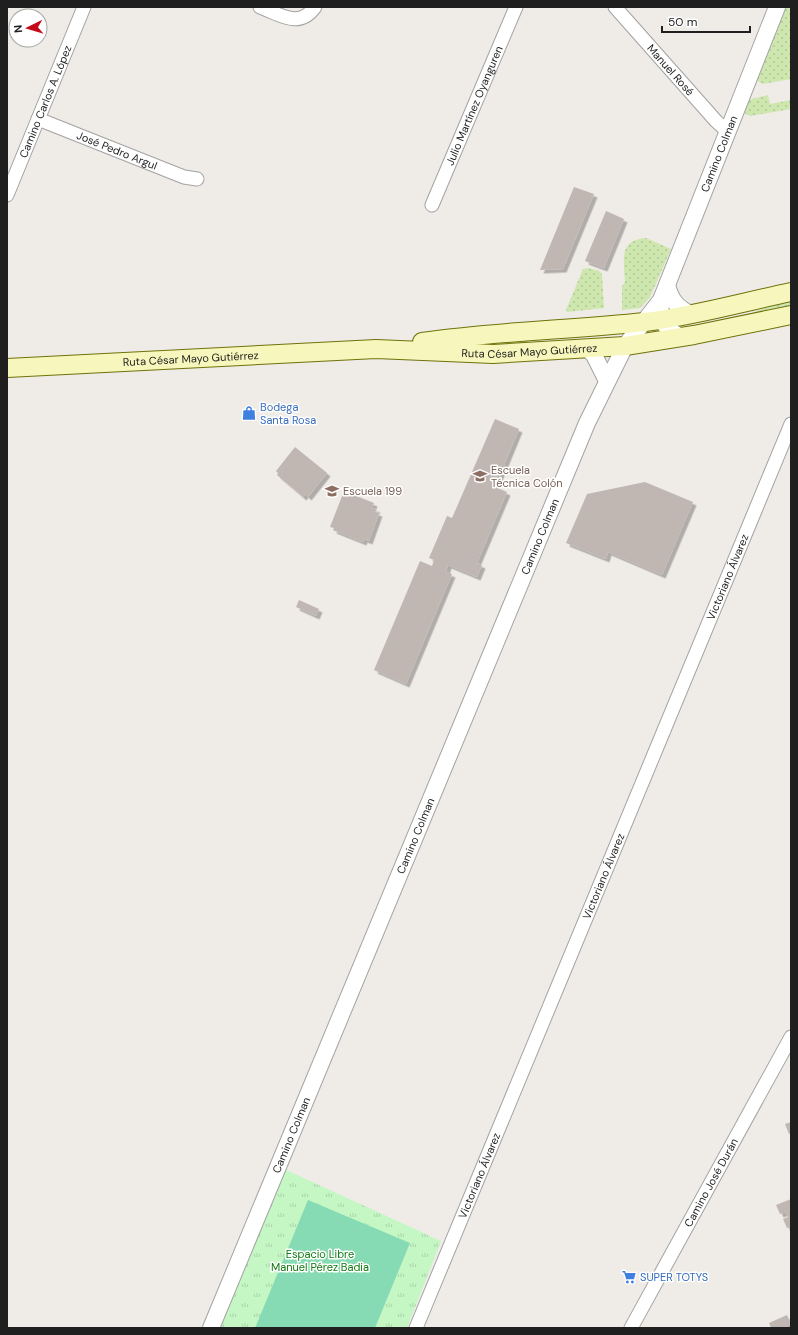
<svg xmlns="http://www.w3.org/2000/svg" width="798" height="1335" font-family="'DM Sans',sans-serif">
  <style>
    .grass { fill: url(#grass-dots) }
    .park { fill: url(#park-tufts) }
    .pitch { fill: #87dbb4 }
    .building { fill: #c0b7b2; filter: url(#shadow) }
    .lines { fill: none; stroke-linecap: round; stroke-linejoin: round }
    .minor-casing { stroke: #a3a3a3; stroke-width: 15 }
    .tertiary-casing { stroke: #a3a3a3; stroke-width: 18 }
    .secondary-casing { stroke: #6f720a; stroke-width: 20 }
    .minor { stroke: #fff; stroke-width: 13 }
    .tertiary { stroke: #fff; stroke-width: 16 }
    .secondary { stroke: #f7f6bc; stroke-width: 18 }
    .labels { text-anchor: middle; stroke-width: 3; stroke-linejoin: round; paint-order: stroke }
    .street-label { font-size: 11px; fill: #1f1f1f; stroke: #fff }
    .shop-label { font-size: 11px; fill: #366cbe; stroke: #fff; text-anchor: start }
    .education-label { font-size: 11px; fill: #785e54; stroke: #fff; text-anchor: start }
    .park-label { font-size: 11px; fill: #107911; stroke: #fff }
  </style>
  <defs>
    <pattern id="grass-dots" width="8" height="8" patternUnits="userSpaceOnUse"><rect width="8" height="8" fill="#cee7ae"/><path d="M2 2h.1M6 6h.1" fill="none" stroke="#b0c695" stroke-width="1.8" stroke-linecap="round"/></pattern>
    <pattern id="park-tufts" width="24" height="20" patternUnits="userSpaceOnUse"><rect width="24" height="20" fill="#c5f7c5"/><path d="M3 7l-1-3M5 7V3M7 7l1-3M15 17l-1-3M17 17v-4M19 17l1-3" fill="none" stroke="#a9d3a9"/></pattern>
    <filter id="shadow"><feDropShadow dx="3.5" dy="3.5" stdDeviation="0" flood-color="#0004"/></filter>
  </defs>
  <rect width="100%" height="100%" fill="#efebe6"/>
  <g class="grass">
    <polygon points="783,7 791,7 791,79 763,84 758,81 756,78"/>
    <polygon points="768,95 770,104 791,100 791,109 750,116 744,113 748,100"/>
    <path d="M646 238 671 249 650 297 640 308 622 310V286L625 282C624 261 618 240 646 238Z"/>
    <polygon points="589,268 599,271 602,274 604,308 567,312 566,310 583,269"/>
    <polygon points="791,299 791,307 749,315 770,305"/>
    <polygon points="542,338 510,347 467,344"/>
  </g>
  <polygon class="park" points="284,1169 441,1241 407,1328 218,1328"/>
  <polygon class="pitch" points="308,1200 410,1243 375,1328 255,1328"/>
  <g class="building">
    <polygon points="574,187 594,194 563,269 540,270"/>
    <polygon points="606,211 624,219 604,268 585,261"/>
    <polygon points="495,419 519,429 495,487 507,492 477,563 482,565 477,577 448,565 446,572 452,574 406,684 374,670 420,561 432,566 434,560 429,558 447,516 452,518"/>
    <polygon points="295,447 327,473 308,497 305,494 303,497 277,475 278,473 276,471"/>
    <polygon points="645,482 693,502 662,575 608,552 606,559 566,543 587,494"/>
    <polygon points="344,491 374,503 372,508 377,509 375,512 379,513 369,541 364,539 363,542 333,530 334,528 330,527"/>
    <polygon points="299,600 319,609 316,616 296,607"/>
    <polygon points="791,1122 791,1133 789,1134 785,1124"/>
    <polygon points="791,1199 791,1227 787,1228 783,1219 788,1217 786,1212 780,1214 776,1205"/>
    <polygon points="787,1315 791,1324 782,1328 771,1328 769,1323"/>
  </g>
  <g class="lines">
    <defs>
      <g id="minor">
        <path d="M260 7C281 15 299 29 315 7"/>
        <path id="s1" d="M615 7 716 121 727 131"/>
        <path id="s2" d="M38 119 184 177 197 179"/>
        <path id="s3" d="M7 195 84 7"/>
        <path id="s4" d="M432 205 516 7"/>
        <path id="s5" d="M416 1328 791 424"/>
        <path id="s6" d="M631 1328 791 1037"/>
      </g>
      <g id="tertiary">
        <path d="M667 285C671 300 677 308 691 314"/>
        <path id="s7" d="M683 337C665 332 659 319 661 300L777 7"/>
        <polyline points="587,348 594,355 607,381"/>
        <path id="s8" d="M211 1328 587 423 625 346 661 300"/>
      </g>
      <g id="secondary">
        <path d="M422 342C496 331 571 330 645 322 694 316 743 302 791 292"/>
        <path id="s9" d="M7 368 376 349 493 354 625 346 694 335 791 315"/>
      </g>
    </defs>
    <use href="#minor" class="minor-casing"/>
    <use href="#tertiary" class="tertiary-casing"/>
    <use href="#secondary" class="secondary-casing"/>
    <use href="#minor" class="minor"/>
    <use href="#tertiary" class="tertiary"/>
    <use href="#secondary" class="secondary"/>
  </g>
  <defs>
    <symbol id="shop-bare" viewBox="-9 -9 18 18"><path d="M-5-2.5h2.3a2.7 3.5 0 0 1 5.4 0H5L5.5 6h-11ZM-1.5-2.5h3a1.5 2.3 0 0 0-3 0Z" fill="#3f7fe0" stroke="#fff" stroke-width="2.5" paint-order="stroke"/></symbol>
    <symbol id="school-bare" viewBox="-9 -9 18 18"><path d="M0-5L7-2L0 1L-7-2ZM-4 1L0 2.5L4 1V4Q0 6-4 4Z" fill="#8d6e63" stroke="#fff" stroke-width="2.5" paint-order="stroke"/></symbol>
    <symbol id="supermarket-bare" viewBox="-9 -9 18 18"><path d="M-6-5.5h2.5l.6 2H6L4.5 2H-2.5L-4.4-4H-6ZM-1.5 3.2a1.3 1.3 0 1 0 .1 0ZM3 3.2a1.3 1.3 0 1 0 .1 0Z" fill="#3f7fe0" stroke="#fff" stroke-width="2.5" paint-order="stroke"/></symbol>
  </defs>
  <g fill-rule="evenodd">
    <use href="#shop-bare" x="239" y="403" width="20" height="20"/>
    <use href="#school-bare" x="470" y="466" width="20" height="20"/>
    <use href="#school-bare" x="322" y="481" width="20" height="20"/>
    <use href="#supermarket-bare" x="619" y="1267" width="20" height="20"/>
  </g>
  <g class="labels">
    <g class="street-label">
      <text dy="4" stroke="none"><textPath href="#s1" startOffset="84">Manuel Rosé</textPath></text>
      <text dy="4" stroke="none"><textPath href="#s3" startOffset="101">Camino Carlos A. López</textPath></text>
      <text dy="4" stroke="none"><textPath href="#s4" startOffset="108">Julio Martínez Oyanguren</textPath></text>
      <text dy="4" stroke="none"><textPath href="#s2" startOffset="85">José Pedro Argul</textPath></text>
      <text dy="4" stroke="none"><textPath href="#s7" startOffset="205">Camino Colman</textPath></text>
      <text dy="4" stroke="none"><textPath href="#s9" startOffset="523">Ruta César Mayo Gutiérrez</textPath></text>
      <text dy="4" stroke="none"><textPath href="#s9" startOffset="184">Ruta César Mayo Gutiérrez</textPath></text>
      <text dy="4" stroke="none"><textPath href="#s8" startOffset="857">Camino Colman</textPath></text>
      <text dy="4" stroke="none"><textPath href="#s5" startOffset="813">Victoriano Álvarez</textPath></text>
      <text dy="4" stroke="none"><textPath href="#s8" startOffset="533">Camino Colman</textPath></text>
      <text dy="4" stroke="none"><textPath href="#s5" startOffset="489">Victoriano Álvarez</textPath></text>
      <text dy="4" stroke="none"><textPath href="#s8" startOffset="209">Camino Colman</textPath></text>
      <text dy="4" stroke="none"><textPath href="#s5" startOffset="165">Victoriano Álvarez</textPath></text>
      <text dy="4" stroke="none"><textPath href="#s6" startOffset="166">Camino José Durán</textPath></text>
    </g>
    <g class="shop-label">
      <text x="260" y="411">Bodega<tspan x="260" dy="13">Santa Rosa</tspan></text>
      <text x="640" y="1281">SUPER TOTYS</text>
    </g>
    <g class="education-label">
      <text x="491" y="474">Escuela<tspan x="491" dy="13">Técnica Colón</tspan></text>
      <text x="343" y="495">Escuela 199</text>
    </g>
    <g class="park-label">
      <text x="320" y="1258">Espacio Libre<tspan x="320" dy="13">Manuel Pérez Badia</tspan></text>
    </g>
  </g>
  <rect width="798" height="1335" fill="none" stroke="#1f1f1f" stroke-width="16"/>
  <g transform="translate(28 28) rotate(265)"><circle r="19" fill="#ffffff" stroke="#a5a5a5"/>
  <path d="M0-3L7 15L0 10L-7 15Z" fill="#c50916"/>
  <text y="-6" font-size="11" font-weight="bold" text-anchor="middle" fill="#1f1f1f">N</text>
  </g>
  <path d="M662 26v6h88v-6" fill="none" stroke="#1f1f1f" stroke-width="2"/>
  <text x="668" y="26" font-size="12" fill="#1f1f1f" stroke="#ffffff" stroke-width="3" paint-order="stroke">50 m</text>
</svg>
